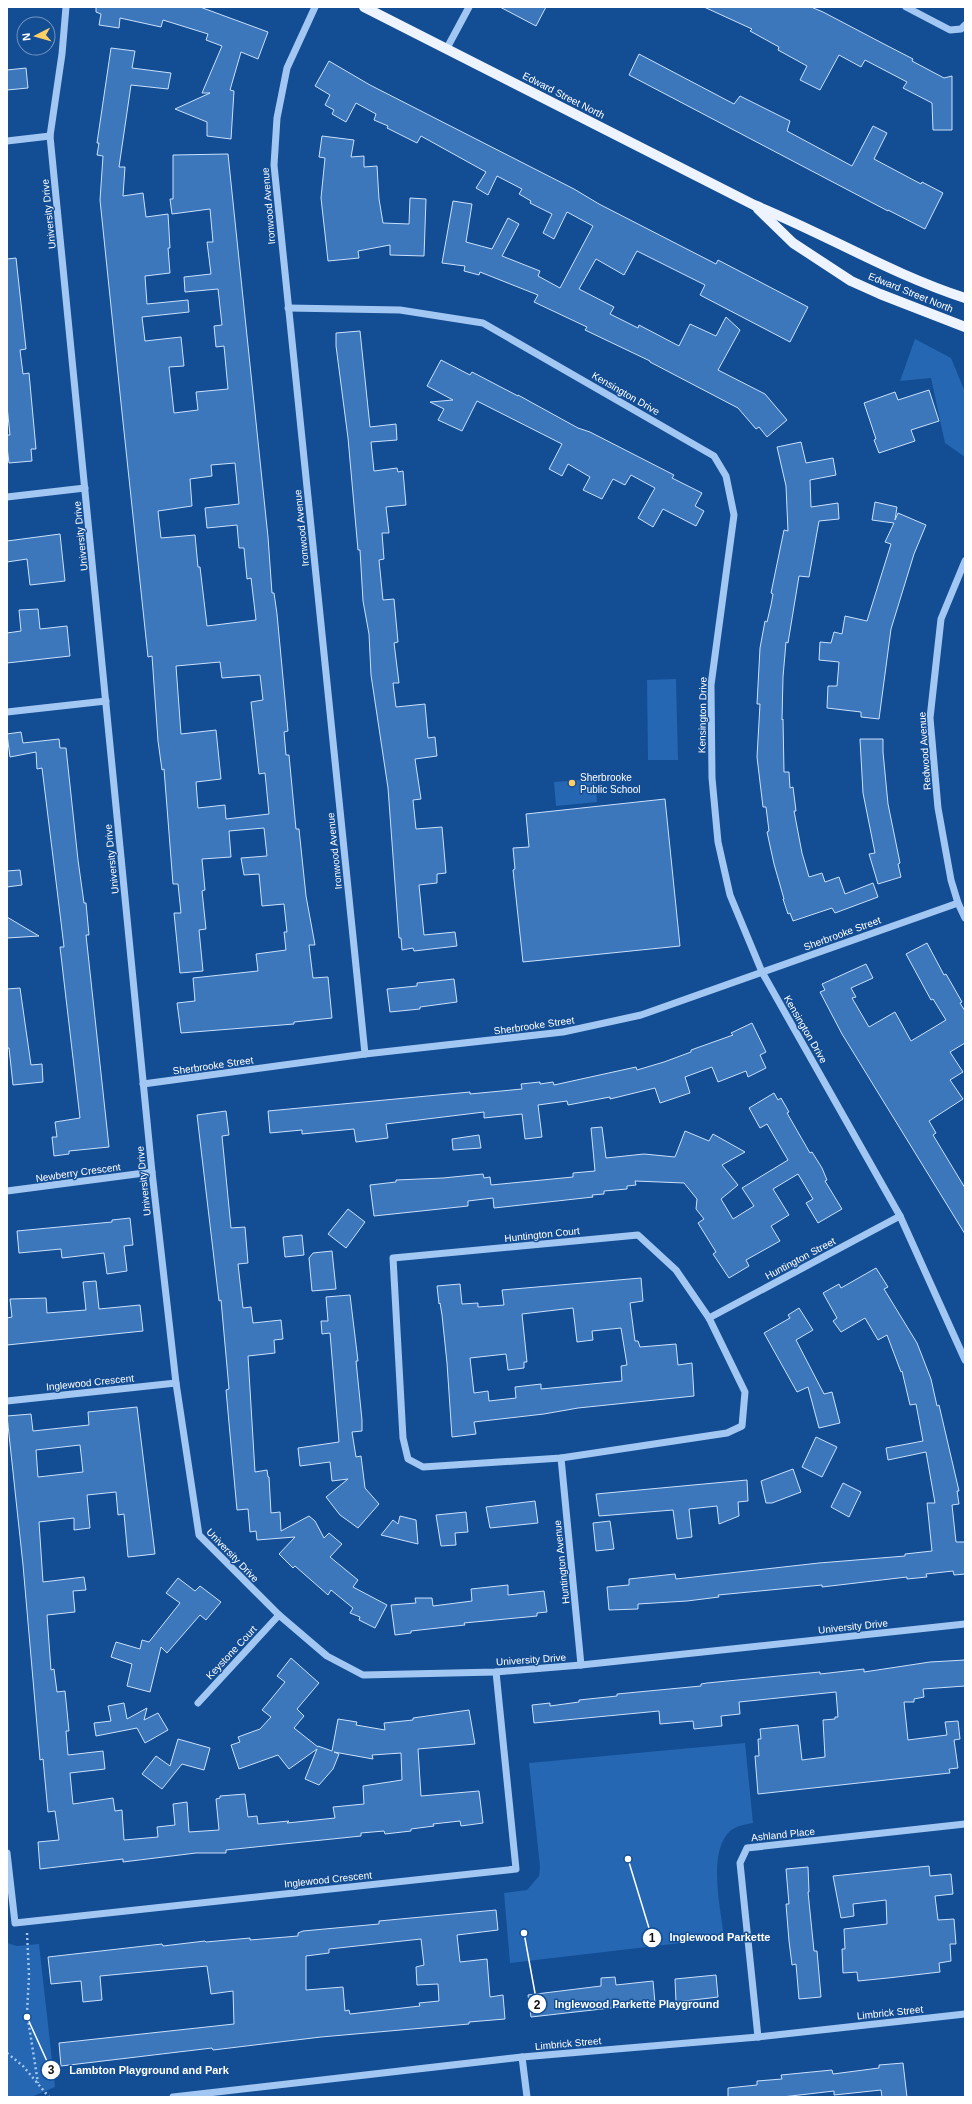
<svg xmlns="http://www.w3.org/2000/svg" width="972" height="2104" font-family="Arial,sans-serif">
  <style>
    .green { fill: #2567b3 }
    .building { fill: #3c77bc; stroke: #c9e1fd; fill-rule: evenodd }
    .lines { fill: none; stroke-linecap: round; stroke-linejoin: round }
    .path { stroke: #a2c7f2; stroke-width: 2.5; stroke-dasharray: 2 3; stroke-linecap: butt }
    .minor { stroke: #a2c7f2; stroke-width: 7 }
    .major { stroke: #edf4ff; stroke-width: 10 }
    .poi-dot { fill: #ffcf63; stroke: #134d94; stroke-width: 1.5 }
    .labels { text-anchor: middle; stroke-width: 3; stroke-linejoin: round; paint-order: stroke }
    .street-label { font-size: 10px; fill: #fff; stroke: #134d94 }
    .poi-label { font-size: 10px; fill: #fff; stroke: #134d94; text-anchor: start }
    .leader { fill: none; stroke: #fff; stroke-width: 1.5 }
    .callout-dot { fill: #fff; stroke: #134d94; stroke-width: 1.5 }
    .mark-label { font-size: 12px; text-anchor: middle; font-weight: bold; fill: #111 }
    .callout-label { font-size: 11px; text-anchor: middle; font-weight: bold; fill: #fff; stroke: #134d94; stroke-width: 3; stroke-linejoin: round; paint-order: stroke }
  </style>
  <rect width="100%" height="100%" fill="#134d94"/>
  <g class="green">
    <polygon points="915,339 951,358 965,392 965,457 945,443 931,378 900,381"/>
    <polygon points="676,679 678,760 648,760 647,680"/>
    <polygon points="595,779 597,802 556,806 554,782"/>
    <path d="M745 1743 753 1823C746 1824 736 1826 730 1831 707 1853 721 1909 724 1938L510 1963 504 1893 527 1890 539 1876 540 1867 529 1763Z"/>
    <polygon points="7,1943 17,1946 39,1944 55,2087 31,2097 7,2097"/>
  </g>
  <g class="building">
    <polygon points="96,7 200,7 268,32 258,59 241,52 230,90 234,91 231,139 207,136 207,122 175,109 210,93 202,93 222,46 206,40 208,34 163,20 161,27 120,18 119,28 99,25 101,14 96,12"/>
    <polygon points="500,7 546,7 536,26"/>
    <polygon points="704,7 811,7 823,12 882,43 913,59 912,61 944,78 952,76 952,130 933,130 932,103 903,88 907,82 865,60 861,67 839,55 820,90 800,80 807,66 778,50 779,47 750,31 752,29"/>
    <path d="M111 48 135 51 132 68 171 73 168 89 131 85 119 167H125L123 196 143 193 146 217 168 214 170 248H168L170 273 145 276 147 304 188 300 189 312 142 317 145 341 181 337 184 366 169 367 174 413 198 410 196 392 228 389 224 346 216 347 214 326 222 325 218 289 185 292 184 277 211 274 207 242H213L210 209 172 214 170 199H173V155L228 154 268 537 272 593H274L277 614 288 731 284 732 286 755H289L296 829H299L306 896 315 945H309L313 978 328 977 332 1018 294 1022V1024L181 1033 177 1003 195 1001 193 978 258 971 256 954 286 950 284 932H287L284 904 262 906 259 874 244 875 241 858 267 856 264 828 229 831 231 857 202 859 205 890 202 891 206 929 199 930 203 971 180 973 174 913H181L178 884H173L164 769 162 770 158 741 152 656 148 657 121 403 100 200 103 156 97 155 99 143H97ZM235 463 239 504 205 508 207 528 237 525 239 548H244L247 579 251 578 256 620 207 626 200 567H198L195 535 161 538 158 511 192 506 190 479 212 476 211 465ZM220 662 222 678 260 675 263 700 251 702 259 774 265 773 269 814 226 819 225 805 198 808 196 782 221 779 216 730 181 734 176 666Z"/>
    <polygon points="639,54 734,104 740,96 790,121 787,131 852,166 873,126 887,133 874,159 921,184 922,182 943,193 925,229 888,210 888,211 629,75"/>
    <polygon points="329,61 370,85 574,189 599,204 716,264 718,260 808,307 790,342 700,295 705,285 637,251 624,275 596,259 579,289 614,307 610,314 638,328 639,325 679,346 690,324 716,336 726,317 740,330 718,370 765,394 787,420 767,437 759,427 756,429 738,408 650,362 650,361 585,330 587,327 534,302 538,295 480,272 479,275 464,271 465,266 442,263 453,201 472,204 466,242 492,249 508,218 519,224 502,256 540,271 538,276 560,288 593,226 567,212 554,239 543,233 552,214 530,203 531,201 519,194 522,189 497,176 488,195 476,188 486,172 421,136 417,143 387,128 388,126 374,120 376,114 356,103 346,122 332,114 334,110 325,105 330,95 315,86"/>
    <polygon points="26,68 28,88 7,90 7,70"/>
    <polygon points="322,136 354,140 351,157 364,156 364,167 377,166 379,199 383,223 409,224 410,198 426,199 424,256 390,255 390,245 358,251 359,258 328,261 321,198 325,158 319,157"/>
    <polygon points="16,258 26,349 20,350 23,374 29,373 36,449 31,449 32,461 9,463 7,447 7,435 10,435 7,406 7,259"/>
    <polygon points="360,331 370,427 396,424 397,440 371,442 374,471 397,468 398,472 403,471 406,505 386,507 389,533 382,533 384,559 379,560 383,600 394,599 398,642 394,643 399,683 393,683 396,707 425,704 428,738 435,737 437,756 415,759 421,799 413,800 416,829 442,827 446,873 437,874 437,883 419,885 424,935 455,932 457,946 414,951 413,948 402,950 401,938 399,938 388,788 371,675 369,634 363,601 360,550 358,550 348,438 336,346 336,333"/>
    <polygon points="441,360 470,375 472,372 518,396 518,395 578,428 590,432 674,475 672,478 702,493 695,506 704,511 696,526 663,509 653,527 638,518 655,488 631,475 625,485 613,479 602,499 583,490 590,477 568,464 562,476 549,469 562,444 477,401 462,431 438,420 444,409 430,402 453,400 427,386"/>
    <polygon points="929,390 939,421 911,430 915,441 879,453 874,440 876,439 864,403 895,392 898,400"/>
    <polygon points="801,442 806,463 833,458 836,475 810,480 811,507 838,503 839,519 819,521 809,577 799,576 788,643 786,642 783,677 782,720 783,719 784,772 789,772 790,788 793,787 796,811 794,811 802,853 809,877 822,873 825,882 839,877 845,894 873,883 878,897 835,913 832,908 793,921 790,913 788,914 783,899 784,899 774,864 767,832 769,831 766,807 763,807 757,757 760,704 757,704 760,648 765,621 767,622 771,605 773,594 771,593 784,530 788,531 786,486 777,447"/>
    <polygon points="875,502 897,507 895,520 898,513 926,525 914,554 891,629 879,719 861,717 861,712 827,708 828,686 837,686 839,662 819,660 820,642 831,643 834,632 842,634 845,616 867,621 891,544 885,542 894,523 872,520"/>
    <polygon points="60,534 65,581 30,585 27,559 7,562 7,541"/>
    <polygon points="38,609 40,629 67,626 70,656 7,663 7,633 21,631 19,610"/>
    <polygon points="21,732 23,743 59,739 60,748 66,748 78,860 84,903 86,903 89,935 86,935 109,1147 69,1151 69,1154 54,1156 52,1137 57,1137 55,1122 80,1118 60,947 64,947 61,922 42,768 37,769 36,752 10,757 7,734"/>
    <polygon points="860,739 883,739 883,752 888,804 900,863 898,864 901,877 878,884 869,854 875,853 863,793"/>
    <polygon points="665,799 680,946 523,962 513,870 515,869 513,848 529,847 526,814"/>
    <polygon points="20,870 22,885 7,887 7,871"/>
    <polygon points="7,917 39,936 7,938"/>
    <polygon points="927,943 944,975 946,974 962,1002 960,1003 965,1011 965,1043 950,1052 963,1072 950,1080 963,1099 929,1121 936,1133 933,1135 965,1188 965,1234 842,1034 820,992 825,990 822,984 866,964 873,978 851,988 856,997 852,998 869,1027 895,1012 911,1041 946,1020 933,999 931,1000 906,954"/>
    <polygon points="454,979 457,1002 420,1007 420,1009 390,1012 387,989 417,986 417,983"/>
    <polygon points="20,988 31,1065 42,1064 43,1082 13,1085 9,1048 7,1048 7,989"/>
    <polygon points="752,1023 766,1052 760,1055 766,1068 748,1077 746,1071 718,1082 712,1067 685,1077 690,1093 660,1103 655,1088 610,1099 610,1097 568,1105 567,1101 538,1105 542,1137 525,1139 522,1114 484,1118 484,1112 386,1124 388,1138 356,1142 354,1129 302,1134 302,1130 270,1133 268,1111 470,1092 470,1094 522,1089 521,1084 540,1082 540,1084 553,1082 554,1085 636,1067 637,1070 664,1062 691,1052 691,1050 733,1035 731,1033"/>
    <polygon points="774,1093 778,1100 781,1098 789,1112 787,1113 810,1153 812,1152 822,1168 827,1180 825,1181 842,1209 818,1223 806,1203 813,1199 798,1174 773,1189 789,1215 771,1226 780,1241 746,1260 749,1266 729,1278 713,1254 716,1252 698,1223 704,1219 696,1209 697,1199 684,1183 635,1181 636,1185 627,1186 627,1189 604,1191 604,1194 592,1195 593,1197 494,1208 493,1198 468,1201 468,1206 374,1216 370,1185 396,1182 396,1180 443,1178 483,1174 484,1178 490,1177 491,1185 573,1177 573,1173 595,1171 591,1128 602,1127 606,1158 644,1154 675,1157 685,1131 709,1141 713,1134 745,1152 722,1165 738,1185 721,1199 733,1219 754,1206 742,1188 788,1160 767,1124 760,1128 749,1108"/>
    <polygon points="226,1111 229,1135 222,1136 231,1228 245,1227 248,1263 238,1264 243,1308 251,1307 253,1323 281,1320 283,1339 274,1340 275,1353 248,1356 255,1472 267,1470 268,1477 269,1477 271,1513 280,1512 281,1531 309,1516 315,1521 324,1538 329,1533 342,1544 330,1557 358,1580 353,1587 387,1605 375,1628 359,1620 360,1617 350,1613 353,1608 331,1590 328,1595 295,1566 293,1568 279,1554 295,1537 257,1540 256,1531 250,1532 248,1509 237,1510 230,1434 226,1390 229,1389 221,1300 219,1301 197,1115"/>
    <polygon points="479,1135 481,1148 453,1150 452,1139"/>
    <polygon points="348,1209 365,1222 346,1248 328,1234"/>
    <polygon points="130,1218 133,1245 124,1246 127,1271 107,1274 104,1253 62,1258 61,1249 19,1253 17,1231 112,1222 112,1220"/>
    <polygon points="302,1235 304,1255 285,1257 283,1237"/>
    <polygon points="332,1251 336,1289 312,1291 309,1258 313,1253"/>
    <polygon points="876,1268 888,1287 884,1289 917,1343 931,1379 937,1406 939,1405 959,1491 957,1491 959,1504 952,1505 956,1542 965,1542 965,1574 954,1575 953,1571 926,1574 927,1577 907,1579 907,1577 822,1587 822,1585 718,1595 719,1597 687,1601 638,1604 638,1609 609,1610 607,1587 629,1585 629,1579 675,1574 676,1579 819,1563 905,1556 905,1554 932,1551 927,1503 935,1503 926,1452 888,1460 886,1448 923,1441 916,1404 910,1405 902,1371 901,1372 887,1335 878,1340 865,1318 841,1332 833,1321 837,1318 823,1293 839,1284 841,1288"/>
    <path d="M641 1278 643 1301 630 1303 635 1341H638L640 1347 676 1344 678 1365 692 1363 694 1396 578 1408 544 1414 474 1422 476 1434 452 1437 447 1363 442 1315 440 1303 439 1304 437 1286 460 1284 462 1304 478 1303V1307L504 1305 502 1290ZM573 1308 577 1342 593 1340 592 1331 621 1328 627 1365 621 1366 622 1381 541 1389V1384L515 1387 516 1398 489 1401 488 1391 474 1393 470 1358 506 1354 508 1370 524 1368V1362H527L522 1314Z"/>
    <polygon points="96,1281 99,1309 140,1305 143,1331 7,1345 7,1318 12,1317 10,1299 46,1298 47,1313 86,1310 83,1282"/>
    <polygon points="350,1295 358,1361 356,1361 362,1420 362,1431 352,1432 356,1457 361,1456 365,1488 379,1504 358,1528 340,1515 326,1497 348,1479 332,1481 330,1462 300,1466 298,1448 339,1442 330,1333 322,1334 321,1321 328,1321 326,1297"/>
    <polygon points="799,1308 813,1330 796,1340 824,1394 832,1392 840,1423 819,1428 808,1387 797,1392 764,1333 790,1318 788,1315"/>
    <path d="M137 1407 155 1554 128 1557 124 1514 118 1515 116 1492 87 1495 90 1528 74 1530V1518L39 1522 43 1582 84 1577 86 1590 73 1591 75 1612 47 1615 51 1670 54 1669 57 1692 65 1691 69 1731H66L68 1755 103 1751 105 1769 70 1773 73 1804 113 1798 115 1811 122 1810 124 1840 158 1837 157 1827 175 1825 173 1804 187 1802 189 1832 219 1830 216 1799 220 1798V1796L245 1794 248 1817 257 1816 258 1824 289 1821 287 1823 335 1818 333 1807 364 1804 363 1786 402 1780 401 1753 372 1755 373 1759 334 1752 339 1754 333 1769 319 1785 305 1779 317 1749 289 1769 278 1755 239 1769 231 1745 240 1742 238 1737 260 1729 271 1717 262 1710 285 1682 277 1676 291 1658 319 1683 297 1709 304 1716 294 1728 318 1747V1746L332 1751 338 1719 357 1722 356 1725 385 1730 384 1723 413 1720V1718L469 1710 475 1744 418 1749 421 1796 479 1791 483 1823 461 1826 460 1821 433 1824 434 1826 411 1829V1831L385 1834 384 1831 361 1833V1836L226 1850V1853H196L123 1862V1859L40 1869 38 1842 59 1840 55 1811 48 1812 43 1759 40 1760 23 1565 7 1416 31 1414 33 1431 89 1425 88 1412ZM80 1445 83 1472 38 1477 36 1450Z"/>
    <polygon points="816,1437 837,1447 822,1477 802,1467"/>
    <polygon points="793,1469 801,1492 772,1503 766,1503 761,1481"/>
    <polygon points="747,1480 748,1501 738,1502 739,1516 719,1524 717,1506 689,1509 692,1537 677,1539 673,1510 599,1516 596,1494"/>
    <polygon points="843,1483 861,1492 849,1517 831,1507"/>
    <polygon points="535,1501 538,1523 490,1528 486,1507"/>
    <polygon points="466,1512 468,1532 455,1533 456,1545 441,1546 436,1515"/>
    <polygon points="400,1516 416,1520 418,1544 381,1535 393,1520 398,1524"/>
    <polygon points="610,1521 614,1549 596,1551 593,1523"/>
    <polygon points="178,1578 195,1591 200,1586 221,1602 206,1620 200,1615 167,1653 161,1647 150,1692 127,1686 132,1664 111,1657 116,1642 140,1649 142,1640 149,1642 180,1603 166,1593"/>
    <polygon points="508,1585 508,1595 544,1591 547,1612 537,1613 537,1616 464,1623 465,1625 411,1631 411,1633 395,1635 391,1605 416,1603 415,1598 432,1598 433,1606 472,1601 471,1589"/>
    <polygon points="965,1660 965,1686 923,1689 924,1697 914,1699 914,1702 904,1702 908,1740 947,1735 945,1722 958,1721 960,1739 954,1740 958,1768 949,1769 950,1773 758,1794 755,1756 759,1756 758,1739 761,1739 760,1729 798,1725 802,1760 825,1757 823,1720 835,1719 835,1717 838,1717 836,1692 739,1702 740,1714 721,1716 722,1726 694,1729 693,1721 660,1724 659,1711 534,1723 532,1705 550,1703 550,1706 579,1702 579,1700 617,1696 617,1694 701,1686 701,1684 707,1683 820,1672 820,1674 864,1669 864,1672 930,1662"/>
    <polygon points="124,1703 127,1719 147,1708 144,1720 158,1713 168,1730 145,1743 137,1728 96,1736 94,1723 111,1721 108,1706"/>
    <polygon points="178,1739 210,1748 204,1770 182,1764 162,1789 142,1774 156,1756 170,1766"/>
    <polygon points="929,1866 930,1876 951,1874 953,1894 935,1896 938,1920 954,1919 956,1944 950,1944 951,1961 939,1963 940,1972 888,1978 858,1981 857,1972 843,1973 842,1949 845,1949 844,1929 887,1924 886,1900 853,1904 854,1916 841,1918 833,1876"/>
    <polygon points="808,1867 809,1892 808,1892 814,1951 817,1951 821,1997 799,1999 796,1964 792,1965 789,1941 786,1904 789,1904 786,1869"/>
    <path d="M496 1910 498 1930 457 1935 460 1962 487 1959 490 1997 503 1995 505 2019 469 2022V2024L321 2037 213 2050 212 2048 61 2066 59 2043 234 2024 233 1991 211 1994 207 1966 100 1976 102 2000 83 2002 81 1981 51 1984 48 1957 162 1944 163 1946 205 1941 206 1942 250 1938V1940L298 1936V1933L303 1931 379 1924V1921ZM421 1939 424 1965 416 1967 417 1985 438 1984 439 2001 419 2003 420 2006 350 2014 349 2010 345 2011 343 1987 306 1990V1956L329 1953V1949Z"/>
    <polygon points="716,1975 718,1997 676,2002 675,1979"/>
    <polygon points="615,1977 616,1985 653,1981 655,2003 531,2017 528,1995 601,1986 601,1978"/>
    <polygon points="903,2063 907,2097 882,2097 881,2090 834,2095 834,2091 782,2097 728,2097 728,2088 757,2085 757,2081 782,2079 781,2075 832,2070 833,2074 879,2068 879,2065"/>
  </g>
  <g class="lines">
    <g class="path">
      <polyline points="27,1933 29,1975 27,2013 38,2083"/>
      <polyline points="7,2053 23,2066 49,2097"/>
    </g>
    <g class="minor">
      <polyline points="66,7 62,54 50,136 152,1172 176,1383 199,1535 279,1615 327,1656 363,1675 496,1672 581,1665 965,1624"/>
      <polyline points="315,7 287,68 277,118 274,165 365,1054"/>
      <polyline points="906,7 950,30 961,29 965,25"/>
      <polyline points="447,48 469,7"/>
      <polyline points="7,141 50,136"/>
      <polyline points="288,308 400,310 483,323 714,456 726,476 734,515 711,685 712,778 718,842 730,895 762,972 900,1216 965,1360"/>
      <polyline points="7,497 85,488"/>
      <polyline points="965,561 941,619 930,718 938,808 951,880 958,903 965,918"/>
      <polyline points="7,712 106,701"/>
      <polyline points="143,1084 365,1054 563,1032 641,1015 958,903"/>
      <polyline points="7,1191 152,1172"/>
      <polygon points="638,1235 676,1270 709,1318 745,1392 742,1426 727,1433 561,1458 423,1467 408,1459 403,1438 393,1258"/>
      <polyline points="709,1318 900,1216"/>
      <polyline points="7,1401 176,1383"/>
      <polyline points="561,1458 581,1665"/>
      <polyline points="198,1703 279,1615"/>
      <polyline points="7,1853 15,1923 516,1869 496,1672"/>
      <polyline points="758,2037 740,1863 747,1848 965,1824"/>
      <polyline points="522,2057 527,2097"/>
      <polyline points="173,2097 522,2057 758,2037 965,2014"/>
    </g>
    <g class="major">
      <path d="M364 7 754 205C826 234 891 274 965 298"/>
      <polyline points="758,209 793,243 851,281 880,294 965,327"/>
    </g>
  </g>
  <circle class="poi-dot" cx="572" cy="783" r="4"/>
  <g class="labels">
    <g class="street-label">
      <text transform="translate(564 95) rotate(27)" y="4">Edward Street North</text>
      <text transform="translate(268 206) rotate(-95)" y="4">Ironwood Avenue</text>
      <text transform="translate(48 214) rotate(-96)" y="4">University Drive</text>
      <text transform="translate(911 292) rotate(22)" y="4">Edward Street North</text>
      <text transform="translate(626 393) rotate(30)" y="4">Kensington Drive</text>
      <text transform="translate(301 528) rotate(-96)" y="4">Ironwood Avenue</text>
      <text transform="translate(80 536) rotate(-96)" y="4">University Drive</text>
      <text transform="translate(702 715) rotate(-89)" y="4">Kensington Drive</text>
      <text transform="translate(924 751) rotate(-94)" y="4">Redwood Avenue</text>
      <text transform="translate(334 851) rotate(-96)" y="4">Ironwood Avenue</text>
      <text transform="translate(111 859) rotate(-96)" y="4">University Drive</text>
      <text transform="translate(842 933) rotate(-20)" y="4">Sherbrooke Street</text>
      <text transform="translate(534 1025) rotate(-8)" y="4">Sherbrooke Street</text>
      <text transform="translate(806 1029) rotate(60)" y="4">Kensington Drive</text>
      <text transform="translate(213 1065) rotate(-8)" y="4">Sherbrooke Street</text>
      <text transform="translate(78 1172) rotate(-8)" y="4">Newberry Crescent</text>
      <text transform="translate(143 1181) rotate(-96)" y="4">University Drive</text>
      <text transform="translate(542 1234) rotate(-6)" y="4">Huntington Court</text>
      <text transform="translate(800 1258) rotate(-28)" y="4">Huntington Street</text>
      <text transform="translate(90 1382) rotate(-6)" y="4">Inglewood Crescent</text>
      <text transform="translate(233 1555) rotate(46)" y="4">University Drive</text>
      <text transform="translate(561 1562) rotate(-96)" y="4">Huntington Avenue</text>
      <text transform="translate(853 1626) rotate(-6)" y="4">University Drive</text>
      <text transform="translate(231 1652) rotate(-47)" y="4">Keystone Court</text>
      <text transform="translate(531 1659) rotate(-4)" y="4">University Drive</text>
      <text transform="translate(783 1834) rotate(-6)" y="4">Ashland Place</text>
      <text transform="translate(328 1879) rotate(-6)" y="4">Inglewood Crescent</text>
      <text transform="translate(890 2012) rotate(-6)" y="4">Limbrick Street</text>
      <text transform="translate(568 2043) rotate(-5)" y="4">Limbrick Street</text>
    </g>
    <g class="poi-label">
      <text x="580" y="781">Sherbrooke<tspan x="580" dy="12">Public School</tspan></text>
    </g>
  </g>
  <path class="leader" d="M628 1859L652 1938M524 1933L537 2004M27 2017L51 2070"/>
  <g class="callout-dot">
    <circle cx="628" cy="1859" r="4"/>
    <circle cx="524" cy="1933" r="4"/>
    <circle cx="27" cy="2017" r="4"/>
    <circle cx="652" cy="1938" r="10"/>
    <circle cx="537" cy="2004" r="10"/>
    <circle cx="51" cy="2070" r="10"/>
  </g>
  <g class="mark-label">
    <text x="652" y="1942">1</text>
    <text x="537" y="2009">2</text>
    <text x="51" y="2074">3</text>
  </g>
  <g class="callout-label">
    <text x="720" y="1941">Inglewood Parkette</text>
    <text x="637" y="2008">Inglewood Parkette Playground</text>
    <text x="149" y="2074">Lambton Playground and Park</text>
  </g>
  <rect width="972" height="2104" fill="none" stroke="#ffffff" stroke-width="16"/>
  <g transform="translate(36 36) rotate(264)"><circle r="19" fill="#134d94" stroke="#7194bf"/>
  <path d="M0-3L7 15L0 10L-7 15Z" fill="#ffcf63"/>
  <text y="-6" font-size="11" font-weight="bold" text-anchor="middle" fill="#ffffff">N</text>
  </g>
</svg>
